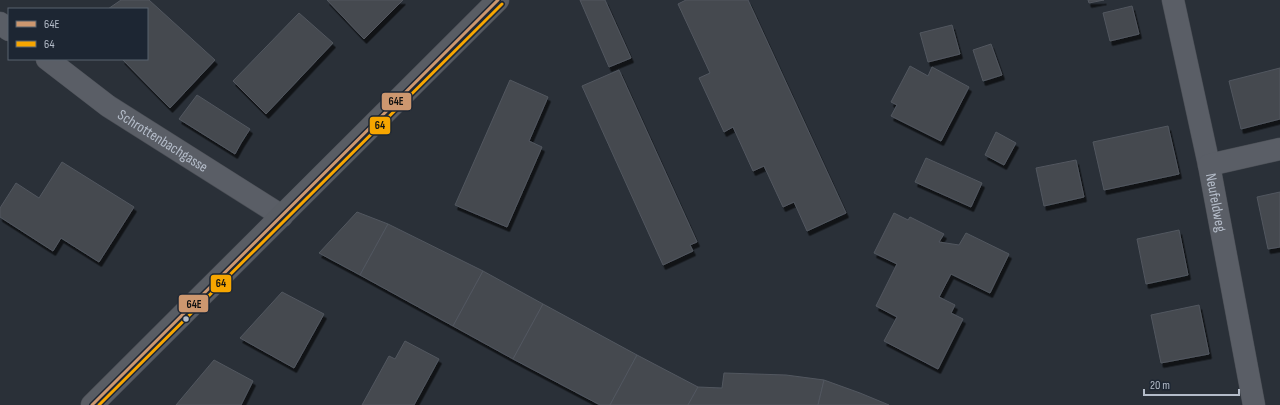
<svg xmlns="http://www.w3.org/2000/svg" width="1280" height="405" font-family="'Sofia Sans Condensed',sans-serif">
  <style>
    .building { fill: #444950; stroke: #52575f; filter: url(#shadow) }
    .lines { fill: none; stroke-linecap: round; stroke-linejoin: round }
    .street-casing { stroke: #484c53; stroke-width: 23 }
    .secondary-casing { stroke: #484c53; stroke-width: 23 }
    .street { stroke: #5a5e66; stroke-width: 22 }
    .secondary { stroke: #595d64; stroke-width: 22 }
    .bus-1-casing { stroke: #1d2633; stroke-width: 6 }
    .bus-2-casing { stroke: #1d2633; stroke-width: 6 }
    .bus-1 { stroke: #cd976f; stroke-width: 3 }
    .bus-2 { stroke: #f7a600; stroke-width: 3 }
    .bus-dot { fill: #b4bcc9; stroke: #1d2633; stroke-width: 1.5 }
    .labels { text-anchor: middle; stroke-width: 3; stroke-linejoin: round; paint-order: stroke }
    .street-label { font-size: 15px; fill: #b4bcc9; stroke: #1d2633 }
    .line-badge { stroke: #1d2633; stroke-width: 1.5 }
    .pale-badge-label { font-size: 11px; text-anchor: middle; font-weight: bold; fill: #111 }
  </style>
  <defs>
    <filter id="shadow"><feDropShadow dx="2.5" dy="4.5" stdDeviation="0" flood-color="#0009"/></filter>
  </defs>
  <rect width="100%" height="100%" fill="#2a3038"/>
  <g class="building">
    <polygon points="121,0 149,0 215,60 170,108 122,59 147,59 147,9 108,9"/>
    <polygon points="327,0 403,0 364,39"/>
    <polygon points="580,0 605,0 631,58 609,67"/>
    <polygon points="686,0 748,0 846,213 807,231 794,202 783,207 764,166 753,171 733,127 724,132 699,78 710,73 678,4"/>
    <polygon points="1088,0 1104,0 1089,3"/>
    <polygon points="1132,6 1139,34 1110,41 1103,13"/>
    <polygon points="299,13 333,43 266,114 233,81"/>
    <polygon points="952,25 960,54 928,62 920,33"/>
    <polygon points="991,44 1002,75 983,81 973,50"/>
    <polygon points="910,66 928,76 932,67 969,87 941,141 891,116 897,105 891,102"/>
    <polygon points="1280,68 1280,119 1241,129 1229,81"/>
    <polygon points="619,70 697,242 690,245 693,251 663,265 582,86"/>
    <polygon points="510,80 548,97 529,141 542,147 507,227 455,205"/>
    <polygon points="197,95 250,129 241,143 235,154 179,119"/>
    <polygon points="1168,126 1179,174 1104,190 1093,142"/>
    <polygon points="996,132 1016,143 1004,165 985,155"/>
    <polygon points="926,158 982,183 971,207 915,182"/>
    <polygon points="1076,160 1084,197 1044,206 1036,168"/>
    <polygon points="62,162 134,207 99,262 61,238 53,251 0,217 0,208 16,183 39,198"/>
    <polygon points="1280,192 1280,247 1268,249 1257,197"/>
    <polygon points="357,212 388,224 360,275 319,253"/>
    <polygon points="894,213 908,220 910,217 944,234 939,242 959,245 966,233 1009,254 990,293 951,274 939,297 955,305 951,313 963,319 938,369 884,341 897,317 876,306 897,264 874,253"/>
    <polygon points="388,224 483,271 453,326 360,275"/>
    <polygon points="1179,230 1188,275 1146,284 1137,239"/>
    <polygon points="483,271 543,304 513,359 453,326"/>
    <polygon points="282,292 324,314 294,368 240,338"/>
    <polygon points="543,304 637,355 610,405 600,405 513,359"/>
    <polygon points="1199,305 1209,354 1161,363 1151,315"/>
    <polygon points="405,341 439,359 414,405 362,405 389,356 395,359"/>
    <polygon points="637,355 698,387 688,405 610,405"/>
    <polygon points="214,360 253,381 241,405 176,405"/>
    <polygon points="724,373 786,375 824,380 818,405 688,405 698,387 722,388"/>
    <polygon points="824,380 860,393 889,405 818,405"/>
  </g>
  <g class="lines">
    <defs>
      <g id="street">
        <path id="s1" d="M1173 0 1209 165 1254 405"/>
        <polyline points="0,23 9,30"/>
        <path id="s2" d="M47 59 108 106 282 216"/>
        <polyline points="1209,165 1280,149"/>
      </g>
      <polyline id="secondary" points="92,405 498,0"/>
    </defs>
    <use href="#street" class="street-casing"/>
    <use href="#secondary" class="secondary-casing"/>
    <use href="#street" class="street"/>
    <use href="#secondary" class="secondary"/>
    <defs>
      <polyline id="bus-1" points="92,405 498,0"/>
      <polyline id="bus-2" points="99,405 502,4"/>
    </defs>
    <use href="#bus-1" class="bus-1-casing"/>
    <use href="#bus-2" class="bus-2-casing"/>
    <use href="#bus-1" class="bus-1"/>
    <use href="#bus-2" class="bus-2"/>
  </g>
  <circle class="bus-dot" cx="186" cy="319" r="3.5"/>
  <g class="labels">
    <g class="street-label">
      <text dy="5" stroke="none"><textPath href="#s2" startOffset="142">Schrottenbachgasse</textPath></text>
      <text dy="5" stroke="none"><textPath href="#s1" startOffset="207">Neufeldweg</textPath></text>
    </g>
  </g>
  <g class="line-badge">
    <rect x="381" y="92" width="31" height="19" rx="4" fill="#cd976f"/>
    <rect x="369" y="116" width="22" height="19" rx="4" fill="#f7a600"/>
    <rect x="210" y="274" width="22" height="19" rx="4" fill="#f7a600"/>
    <rect x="178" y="294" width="31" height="19" rx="4" fill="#cd976f"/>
  </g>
  <g class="pale-badge-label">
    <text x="396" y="105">64E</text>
    <text x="380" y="129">64</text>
    <text x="221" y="287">64</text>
    <text x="194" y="308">64E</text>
  </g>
  <rect x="8" y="8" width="140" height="52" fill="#1d2633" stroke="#59626f"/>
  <rect x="16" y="21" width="20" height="6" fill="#cd976f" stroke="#59626f"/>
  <text x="44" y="28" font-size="12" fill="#b4bcc9">64E</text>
  <rect x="16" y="41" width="20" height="6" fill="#f7a600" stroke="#59626f"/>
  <text x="44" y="48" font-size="12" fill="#b4bcc9">64</text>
  <path d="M1144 389v6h95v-6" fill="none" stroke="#b4bcc9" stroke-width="2"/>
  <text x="1150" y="389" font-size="12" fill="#b4bcc9" stroke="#1d2633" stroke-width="3" paint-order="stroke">20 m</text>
</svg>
